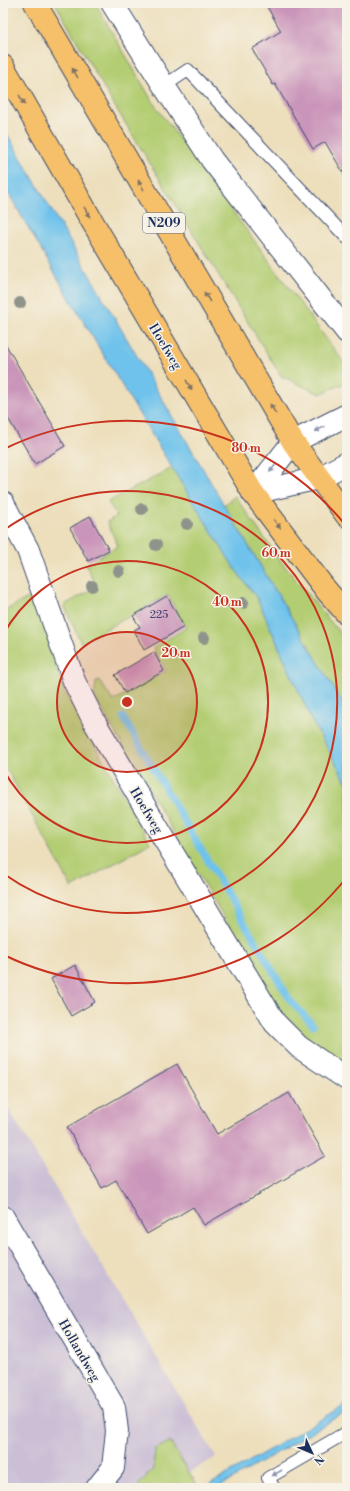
<svg xmlns="http://www.w3.org/2000/svg" width="350" height="1491" font-family="'Libre Bodoni',serif">
  <style>
    .industrial { fill: #cbbfd5 }
    .green { fill: #b3cd72; stroke: #677e68 }
    .water { fill: #6ec2eb; stroke: #4478a4 }
    .lines { fill: none; stroke-linecap: round; stroke-linejoin: round }
    .stream { stroke: #6ec2eb; stroke-width: 7 }
    .building { fill: #ca95ba }
    .service-casing { stroke: #3a496c; stroke-width: 14 }
    .minor-casing { stroke: #3a496c; stroke-width: 24 }
    .tertiary-casing { stroke: #3a496c; stroke-width: 24 }
    .primary-casing { stroke: #3a496c; stroke-width: 24 }
    .service { stroke: #fff; stroke-width: 12 }
    .minor { stroke: #fff; stroke-width: 22 }
    .tertiary { stroke: #fff; stroke-width: 22 }
    .primary { stroke: #f6c06b; stroke-width: 22 }
    .tree { fill: #8e948b }
    .oneway { fill: #7e7064 }
    .oneway2 { fill: #8d97ae }
    .ring { fill: none; stroke: #c8321e; stroke-width: 2 }
    .labels { text-anchor: middle; stroke-width: 3; stroke-linejoin: round; paint-order: stroke }
    .number-label { font-size: 11px; fill: #474875 }
    .shield { fill: #f7f3e8; stroke: #5d6a87; stroke-width: 1 }
    .shield-label { font-size: 12px; font-weight: bold; fill: #1b2f5e }
    .street-label { font-size: 13px; fill: #1b2f5e; stroke: #f7f3e8 }
    .centre { fill: #c8321e; stroke: #f7f3e8; stroke-width: 2 }
    .ring-label { font-size: 12px; text-anchor: middle; font-weight: bold; fill: #c8321e; stroke: #f7f3e8; stroke-width: 3; stroke-linejoin: round; paint-order: stroke }
  </style>
  <rect width="100%" height="100%" fill="#f7f3e8"/>
  <filter id="ink" filterUnits="userSpaceOnUse"><feTurbulence type="fractalNoise" baseFrequency=".025" numOctaves="2"/><feDisplacementMap in="SourceGraphic" scale="8" xChannelSelector="R" yChannelSelector="G"/><feConvolveMatrix kernelMatrix="1 2 1 2 8 2 1 2 1" color-interpolation-filters="sRGB"/></filter>
  <filter id="wash" filterUnits="userSpaceOnUse"><feTurbulence type="fractalNoise" baseFrequency=".012" numOctaves="4" result="noise"/><feDisplacementMap in="SourceGraphic" scale="16" xChannelSelector="R" yChannelSelector="G"/><feGaussianBlur stdDeviation="0.9" result="paint"/><feColorMatrix in="noise" values="0 0 0 0 0 0 0 0 0 0 0 0 0 0 0 0 0 1.4 0 .05"/><feComposite in="paint" operator="in"/></filter>
  <g filter="url(#wash)">
    <rect width="100%" height="100%" fill="#eddfbc"/>
    <polygon class="industrial" points="3,1100 216,1457 163,1488 3,1488"/>
    <g class="green">
      <polygon points="55,3 95,3 154,104 347,367 347,382 320,394 281,376 111,100"/>
      <polygon points="172,468 235,569 257,598 312,721 347,783 347,1064 316,1045 293,1026 274,1003 94,696 96,682 99,680 113,701 166,671 153,648 186,628 168,595 81,643 64,605 97,587 86,565 118,546 107,522 117,516 108,502"/>
      <polygon points="235,496 279,559 347,642 347,710 224,505"/>
      <polygon points="33,595 49,640 63,689 150,843 72,888 7,770 3,772 3,612"/>
      <polygon points="170,1442 199,1488 136,1488 153,1469 155,1449"/>
    </g>
    <g class="water">
      <polygon points="3,127 224,505 347,710 347,783 312,721 257,598 235,569 172,468 78,313 3,184"/>
      <polygon points="347,1404 347,1411 228,1482 217,1488 204,1488"/>
    </g>
    <g class="lines">
      <polyline class="stream" points="123,717 290,1000 313,1025"/>
    </g>
    <g id="blocks">
      <g class="building">
        <polygon points="265,3 347,3 347,179 325,142 313,149 275,84 273,85 252,49 281,31"/>
        <polygon points="3,340 65,446 35,464 3,410"/>
        <polygon points="90,516 109,550 88,561 70,528"/>
        <polygon points="167,596 184,627 144,650 134,630 140,627 133,616"/>
        <polygon points="154,652 164,671 125,693 115,675"/>
        <polygon points="75,965 95,1002 71,1016 51,979"/>
        <polygon points="177,1064 217,1134 289,1093 325,1156 204,1225 193,1207 147,1234 116,1180 102,1188 67,1127"/>
      </g>
    </g>
  </g>
  <g filter="url(#ink)">
    <use href="#blocks" fill-opacity="0" stroke="#3a496c" stroke-width="1"/>
    <g class="lines">
      <defs>
        <g id="service">
          <polyline points="164,86 188,70 347,238"/>
          <polyline points="274,1488 268,1478 347,1432"/>
        </g>
        <g id="minor">
          <polyline points="112,3 164,86 212,160 347,332"/>
          <polyline points="3,503 28,550 74,681 95,723 175,857 275,1023 299,1047 347,1079"/>
          <polyline points="3,1217 114,1407 117,1431 113,1468 97,1488"/>
        </g>
        <g id="tertiary">
          <polyline points="253,493 293,442 347,415"/>
          <polyline points="253,493 319,478 347,463"/>
        </g>
        <g id="primary">
          <polyline points="35,3 293,442 347,516"/>
          <polyline points="3,66 92,221 253,493 326,590 347,614"/>
        </g>
      </defs>
      <use href="#service" class="service-casing"/>
      <use href="#minor" class="minor-casing"/>
      <use href="#tertiary" class="tertiary-casing"/>
      <use href="#primary" class="primary-casing"/>
      <use href="#service" class="service"/>
      <use href="#minor" class="minor"/>
      <use href="#tertiary" class="tertiary"/>
      <use href="#primary" class="primary"/>
    </g>
    <g class="tree">
      <circle cx="20" cy="303" r="6"/>
      <circle cx="142" cy="509" r="6"/>
      <circle cx="187" cy="524" r="6"/>
      <circle cx="156" cy="545" r="6"/>
      <circle cx="119" cy="571" r="6"/>
      <circle cx="92" cy="586" r="6"/>
      <circle cx="243" cy="603" r="6"/>
      <circle cx="204" cy="638" r="6"/>
    </g>
    <defs><path id="oneway-solid" d="M-6-.8H1V-3.2L6.5 0L1 3.2V.8H-6Z"/></defs>
    <g class="oneway">
      <use href="#oneway-solid" transform="translate(75 73) rotate(-120)"/>
      <use href="#oneway-solid" transform="translate(22 100) rotate(60)"/>
      <use href="#oneway-solid" transform="translate(141 185) rotate(-120)"/>
      <use href="#oneway-solid" transform="translate(87 212) rotate(60)"/>
      <use href="#oneway-solid" transform="translate(207 297) rotate(-120)"/>
      <use href="#oneway-solid" transform="translate(189 385) rotate(59)"/>
      <use href="#oneway-solid" transform="translate(273 409) rotate(-120)"/>
      <use href="#oneway-solid" transform="translate(277 524) rotate(53)"/>
    </g>
    <g class="oneway2">
      <use href="#oneway-solid" transform="translate(320 429) rotate(153)"/>
      <use href="#oneway-solid" transform="translate(273 468) rotate(128)"/>
      <use href="#oneway-solid" transform="translate(277 1473) rotate(150)"/>
    </g>
  </g>
  <circle cx="127" cy="702" r="70" fill="#c8321e" fill-opacity=".12"/>
  <g class="ring">
    <circle cx="127" cy="702" r="70"/>
    <path d="M3 635A141 141 0 1 1 3 769"/>
    <path d="M4 530A211 211 0 1 1 4 874"/>
    <path d="M347 877A281 281 0 0 1 4 955M4 449A281 281 0 0 1 347 527"/>
  </g>
  <g class="labels">
    <g class="number-label">
      <text x="159" y="618">225</text>
    </g>
    <rect class="shield" x="143" y="213" width="42" height="20" rx="3"/>
    <g class="shield-label">
      <text x="164" y="227">N209</text>
    </g>
    <g class="street-label">
      <text transform="translate(166 346) rotate(59)" y="5">Hoefweg</text>
      <text transform="translate(147 810) rotate(59)" y="5">Hoefweg</text>
      <text transform="translate(80 1350) rotate(60)" y="5">Hollandweg</text>
    </g>
  </g>
  <circle cx="127" cy="702" r="6" class="centre"/>
  <g class="ring-label">
    <text x="246" y="452">80 m</text>
    <text x="276" y="557">60 m</text>
    <text x="227" y="606">40 m</text>
    <text x="176" y="657">20 m</text>
  </g>
  <rect width="350" height="1491" fill="none" stroke="#f7f3e8" stroke-width="16"/>
  <g transform="translate(312 1453) rotate(134)" stroke="#f7f3e8" stroke-width="3" paint-order="stroke">
  <path d="M0-3L7 15L0 10L-7 15Z" fill="#1b2f5e"/>
  <text y="-6" font-size="11" font-weight="bold" text-anchor="middle" fill="#1b2f5e">N</text>
  </g>
</svg>
